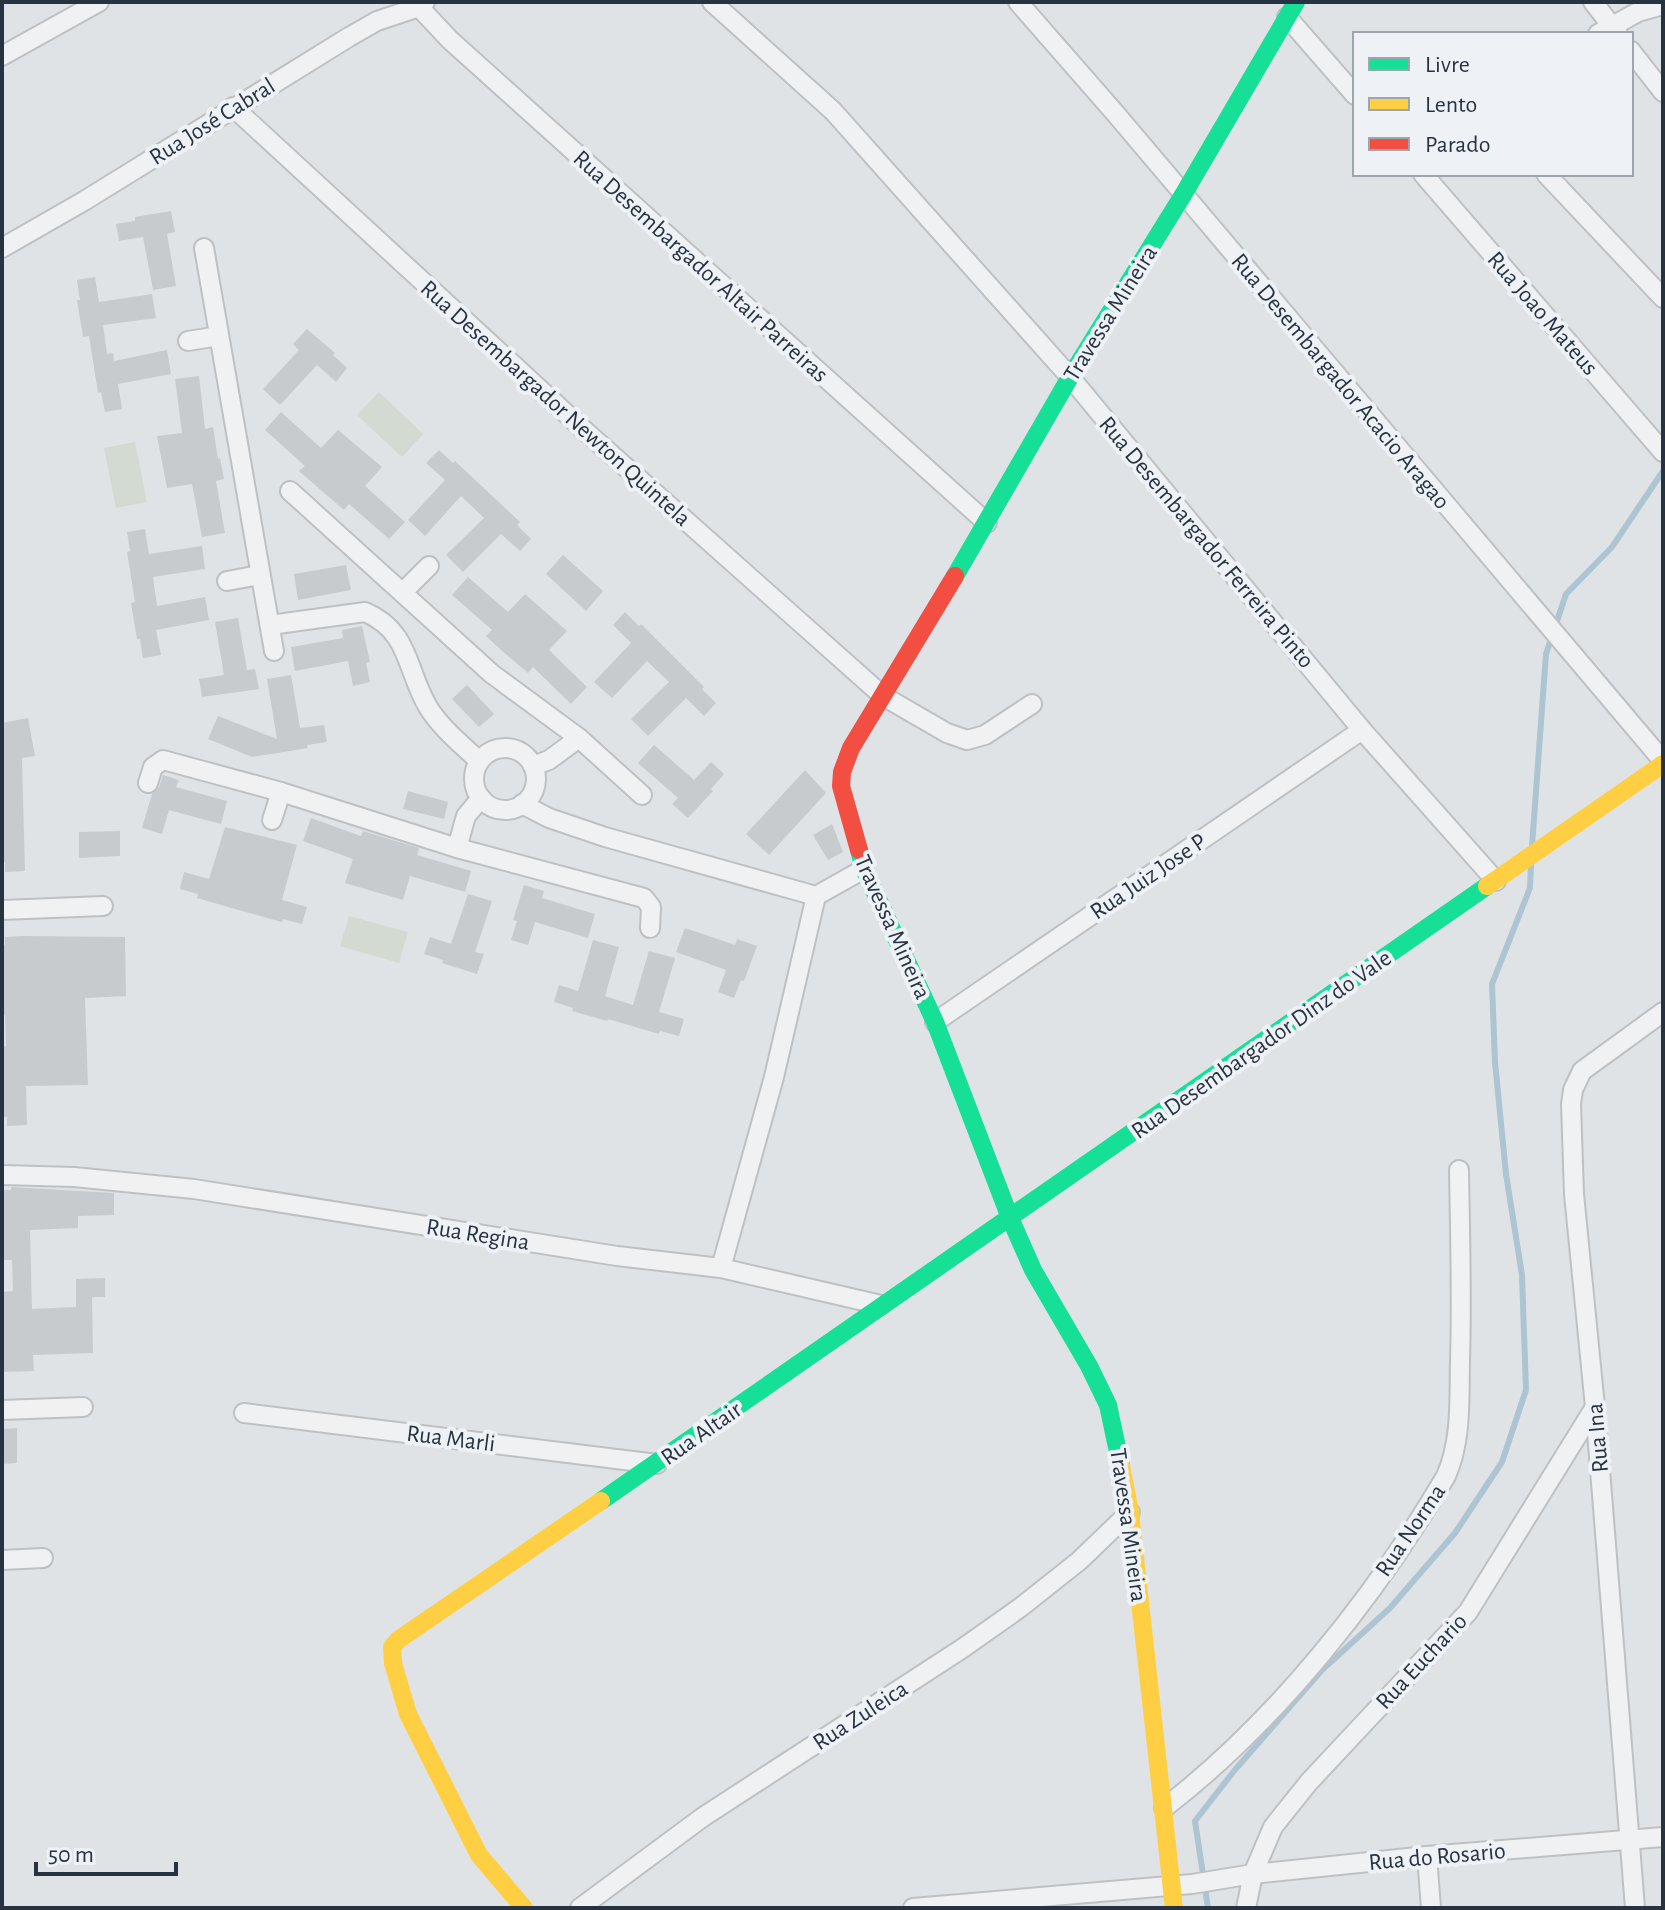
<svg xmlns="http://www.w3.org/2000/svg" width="1665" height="1910" font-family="'Alegreya Sans',sans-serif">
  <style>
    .green { fill: #d2dad1 }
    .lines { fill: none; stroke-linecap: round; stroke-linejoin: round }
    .stream { stroke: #adc4d2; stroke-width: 6 }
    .building { fill: #c8cbce }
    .street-casing { stroke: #bec1c4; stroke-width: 22 }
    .street { stroke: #f0f1f2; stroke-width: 18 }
    .fast { stroke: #16e098; stroke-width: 18 }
    .slow { stroke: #ffcf43; stroke-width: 18 }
    .jam { stroke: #f24e42; stroke-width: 18 }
    .labels { text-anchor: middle; stroke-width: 8; stroke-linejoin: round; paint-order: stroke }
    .street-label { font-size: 24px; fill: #273340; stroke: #eef2f6 }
  </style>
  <rect width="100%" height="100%" fill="#e0e3e6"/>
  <g class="green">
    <polygon points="379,392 423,434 402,457 357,415"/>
    <polygon points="135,442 147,502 116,508 104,448"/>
    <polygon points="349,916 408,932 399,963 340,946"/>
  </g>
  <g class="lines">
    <g class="stream">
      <polyline points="1532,846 1546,654 1566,594 1612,547 1663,471"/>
      <polyline points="1208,1908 1195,1821 1234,1771 1322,1670 1390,1608 1455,1533 1502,1462 1526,1390 1522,1275 1506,1174 1495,1062 1492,984 1530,888 1531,865"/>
    </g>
  </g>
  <g class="building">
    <polygon points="171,211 175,232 167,234 176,286 153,290 143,237 119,241 116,224 135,221 135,217"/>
    <polygon points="95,277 99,302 152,294 156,318 103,325 107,354 113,353 114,361 167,350 171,374 118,384 122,409 105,412 101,392 98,393 89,336 83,337 77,300 80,300 77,280"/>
    <polygon points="307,329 335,353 333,355 347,368 336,382 317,365 280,405 263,389 299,350 293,344"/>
    <polygon points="199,376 205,429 213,427 218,459 220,458 224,479 216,481 225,533 202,537 192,484 167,488 157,436 182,433 175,379"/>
    <polygon points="281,412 321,448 338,430 382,467 365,486 405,522 389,539 349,504 344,510 299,471 305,466 265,430"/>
    <polygon points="439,450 453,463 455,461 520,522 517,525 531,539 520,551 501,534 463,572 446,555 484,518 461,496 425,536 408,520 445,480 426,463"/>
    <polygon points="145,529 149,554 202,546 205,569 153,577 157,606 205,597 209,620 156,630 161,655 143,658 140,639 137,639 131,603 135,602 127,552 130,551 127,532"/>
    <polygon points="563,555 603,591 586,611 546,574"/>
    <polygon points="346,565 351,590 298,600 294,574"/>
    <polygon points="468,577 508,612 525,594 567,631 549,650 587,687 571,704 533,667 528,673 501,650 486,636 492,630 452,595"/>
    <polygon points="625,612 639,626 641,624 704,687 702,689 716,703 704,716 686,698 648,736 631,719 669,682 647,661 612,698 594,682 631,643 613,625"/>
    <polygon points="238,618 247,670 255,669 259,689 202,697 199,679 224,675 215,622"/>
    <polygon points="362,626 370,662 366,663 370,682 353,686 348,661 295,671 291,647 343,638 342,630"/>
    <polygon points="291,675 300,728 324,725 327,742 307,745 308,748 252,757 208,739 218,716 277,739 267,679"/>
    <polygon points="467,685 494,714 479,727 452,699"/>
    <polygon points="28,718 35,756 22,758 25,871 5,872 5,862 2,862 2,792 4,792 2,723"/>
    <polygon points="654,745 694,780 711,762 724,774 711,789 713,791 688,818 672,804 678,798 638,763"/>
    <polygon points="805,770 826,793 769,855 746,834"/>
    <polygon points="163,775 179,780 176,787 227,801 221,824 169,810 162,834 142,828 152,794 159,787"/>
    <polygon points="408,791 448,802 444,819 403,809"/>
    <polygon points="311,818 361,836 363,831 419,848 417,855 471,871 465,892 410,876 403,900 345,883 353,859 303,841"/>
    <polygon points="832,824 843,852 828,860 813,835"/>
    <polygon points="225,827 297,845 282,900 307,907 302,924 283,919 282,922 235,909 197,898 198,894 180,889 184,872 209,879"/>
    <polygon points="120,831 120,856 79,858 79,832"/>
    <polygon points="524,885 544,891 542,898 595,914 588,938 535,922 528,945 511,940 517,921 513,920"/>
    <polygon points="468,894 492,901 475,952 484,954 477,974 442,963 443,960 424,954 430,937 451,944"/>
    <polygon points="685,928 735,945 737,939 757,946 744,981 741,980 734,998 718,992 726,970 676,952"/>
    <polygon points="23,936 125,937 126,996 85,998 88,1085 26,1086 27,1125 7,1126 7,1117 2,1117 2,1046 6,1046 5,1015 2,1015 2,945 5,945 5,937"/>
    <polygon points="593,940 619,947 605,996 633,1005 649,951 675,958 659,1012 684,1019 679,1036 660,1031 659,1034 608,1019 607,1021 572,1011 573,1008 554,1002 559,985 578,991"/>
    <polygon points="11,1187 114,1193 114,1215 78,1216 78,1228 30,1230 32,1309 76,1307 76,1279 105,1278 105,1297 92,1297 93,1353 33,1355 34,1371 2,1372 2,1292 13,1291 12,1260 2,1260 2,1190 11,1190"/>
    <polygon points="17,1428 17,1463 2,1464 2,1429"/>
  </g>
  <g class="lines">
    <defs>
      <g id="street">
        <polyline points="712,2 833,111 1070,377 1362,730 1496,881"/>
        <polyline points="1018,2 1115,113 1663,761"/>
        <polyline points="1593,2 1618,34"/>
        <polyline points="419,7 450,40 987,523"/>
        <polyline points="1287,17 1355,95"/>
        <polyline points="1598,34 1638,12 1663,5"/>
        <polyline points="1631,51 1663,92"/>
        <polyline points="2,56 99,2"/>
        <polyline points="233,107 584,430 883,696 947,733 967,740 985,735 1032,704"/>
        <polyline points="1423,174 1663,452"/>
        <polyline points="1546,174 1663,298"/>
        <polyline points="2,248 84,201 349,37 377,21 419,7 425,2"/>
        <polyline points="204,248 274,651"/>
        <polyline points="188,341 219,336"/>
        <polyline points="290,491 492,674 579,738 642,795"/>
        <polyline points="227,581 260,575"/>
        <polyline points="403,592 429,566"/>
        <path d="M270 625 365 612C410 631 406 670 428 707 441 728 461 744 479 761"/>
        <circle cx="505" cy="779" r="31"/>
        <polyline points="533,766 549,760 579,738"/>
        <polyline points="148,783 153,767 163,760 281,792 457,848 644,898 651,907 650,928"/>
        <polyline points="522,804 549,818 605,837 816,896 864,869"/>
        <polyline points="272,820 281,792"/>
        <polyline points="457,848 466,816 481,798"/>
        <polyline points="2,910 103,906"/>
        <polyline points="935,1022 1362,730"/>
        <polyline points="2,1175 74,1177 194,1189 617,1256 721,1268 881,1305"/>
        <polyline points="721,1268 774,1077 816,896"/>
        <polyline points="2,1410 83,1407"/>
        <polyline points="244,1413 657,1464"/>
        <polyline points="2,1560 43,1558"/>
        <path d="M1164 1808C1276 1722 1375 1597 1446 1476 1462 1440 1459 1399 1460 1361 1462 1297 1460 1234 1459 1170"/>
        <polyline points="1427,1856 1431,1908"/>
        <polyline points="580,1908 703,1817 963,1648 1021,1607 1079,1561 1130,1512"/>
        <polyline points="913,1908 1192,1884 1253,1874 1427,1856 1663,1837"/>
        <polyline points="1246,1908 1253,1874 1273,1827 1309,1782 1468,1612 1595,1407"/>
        <polyline points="1635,1908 1595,1407 1574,1194 1571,1104 1573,1090 1582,1071 1663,1012"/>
      </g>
    </defs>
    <use href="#street" class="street-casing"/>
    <use href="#street" class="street"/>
    <g class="fast">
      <polyline points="955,576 1070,377 1183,195 1296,2"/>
      <polyline points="859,850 864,869 935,1022 1010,1218 1033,1270 1089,1366 1108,1405 1121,1466"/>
      <polyline points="601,1501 1487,886"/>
    </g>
    <g class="slow">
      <polyline points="1487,886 1663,764"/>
      <polyline points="1121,1466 1130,1512 1174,1908"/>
      <polyline points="524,1908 479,1855 408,1714 393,1663 392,1647 398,1640 601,1501"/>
    </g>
    <polyline class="jam" points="859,850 841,786 842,772 851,748 955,576"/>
  </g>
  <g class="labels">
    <g class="street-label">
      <text transform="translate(212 121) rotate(-32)" y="8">Rua José Cabral</text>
      <text transform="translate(701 266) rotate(42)" y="8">Rua Desembargador Altair Parreiras</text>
      <text transform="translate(1110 313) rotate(-58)" y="8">Travessa Mineira</text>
      <text transform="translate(1543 313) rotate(49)" y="8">Rua Joao Mateus</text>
      <text transform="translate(1341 381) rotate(50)" y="8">Rua Desembargador Acacio Aragao</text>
      <text transform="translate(556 403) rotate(42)" y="8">Rua Desembargador Newton Quintela</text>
      <text transform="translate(1207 542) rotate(50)" y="8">Rua Desembargador Ferreira Pinto</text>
      <text transform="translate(1148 876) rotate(-34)" y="8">Rua Juiz Jose P</text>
      <text transform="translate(893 927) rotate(66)" y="8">Travessa Mineira</text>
      <text transform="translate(1261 1044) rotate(-35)" y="8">Rua Desembargador Dinz do Vale</text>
      <text transform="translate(478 1234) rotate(9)" y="8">Rua Regina</text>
      <text transform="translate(701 1433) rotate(-35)" y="8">Rua Altair</text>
      <text transform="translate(451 1438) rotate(7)" y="8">Rua Marli</text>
      <text transform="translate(1597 1438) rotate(-95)" y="8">Rua Ina</text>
      <text transform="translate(1129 1525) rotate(82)" y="8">Travessa Mineira</text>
      <text transform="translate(1410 1530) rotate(-56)" y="8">Rua Norma</text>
      <text transform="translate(1421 1661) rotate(-47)" y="8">Rua Euchario</text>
      <text transform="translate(860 1715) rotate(-33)" y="8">Rua Zuleica</text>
      <text transform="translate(1437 1856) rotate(-5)" y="8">Rua do Rosario</text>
    </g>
  </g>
  <rect width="1665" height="1910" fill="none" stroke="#273340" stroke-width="8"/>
  <rect x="1353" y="32" width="280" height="144" fill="#eef2f6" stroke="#9ea6ad" stroke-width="2"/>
  <rect x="1369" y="58" width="40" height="12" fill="#16e098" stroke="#9ea6ad" stroke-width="2"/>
  <text x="1425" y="72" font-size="24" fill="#273340">Livre</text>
  <rect x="1369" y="98" width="40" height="12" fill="#ffcf43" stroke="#9ea6ad" stroke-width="2"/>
  <text x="1425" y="112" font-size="24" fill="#273340">Lento</text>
  <rect x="1369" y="138" width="40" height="12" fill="#f24e42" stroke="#9ea6ad" stroke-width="2"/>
  <text x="1425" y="152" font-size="24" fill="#273340">Parado</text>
  <path d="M36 1862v12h140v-12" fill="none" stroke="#273340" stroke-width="4"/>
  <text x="48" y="1862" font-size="24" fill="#273340" stroke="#eef2f6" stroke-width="6" paint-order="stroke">50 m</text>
</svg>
